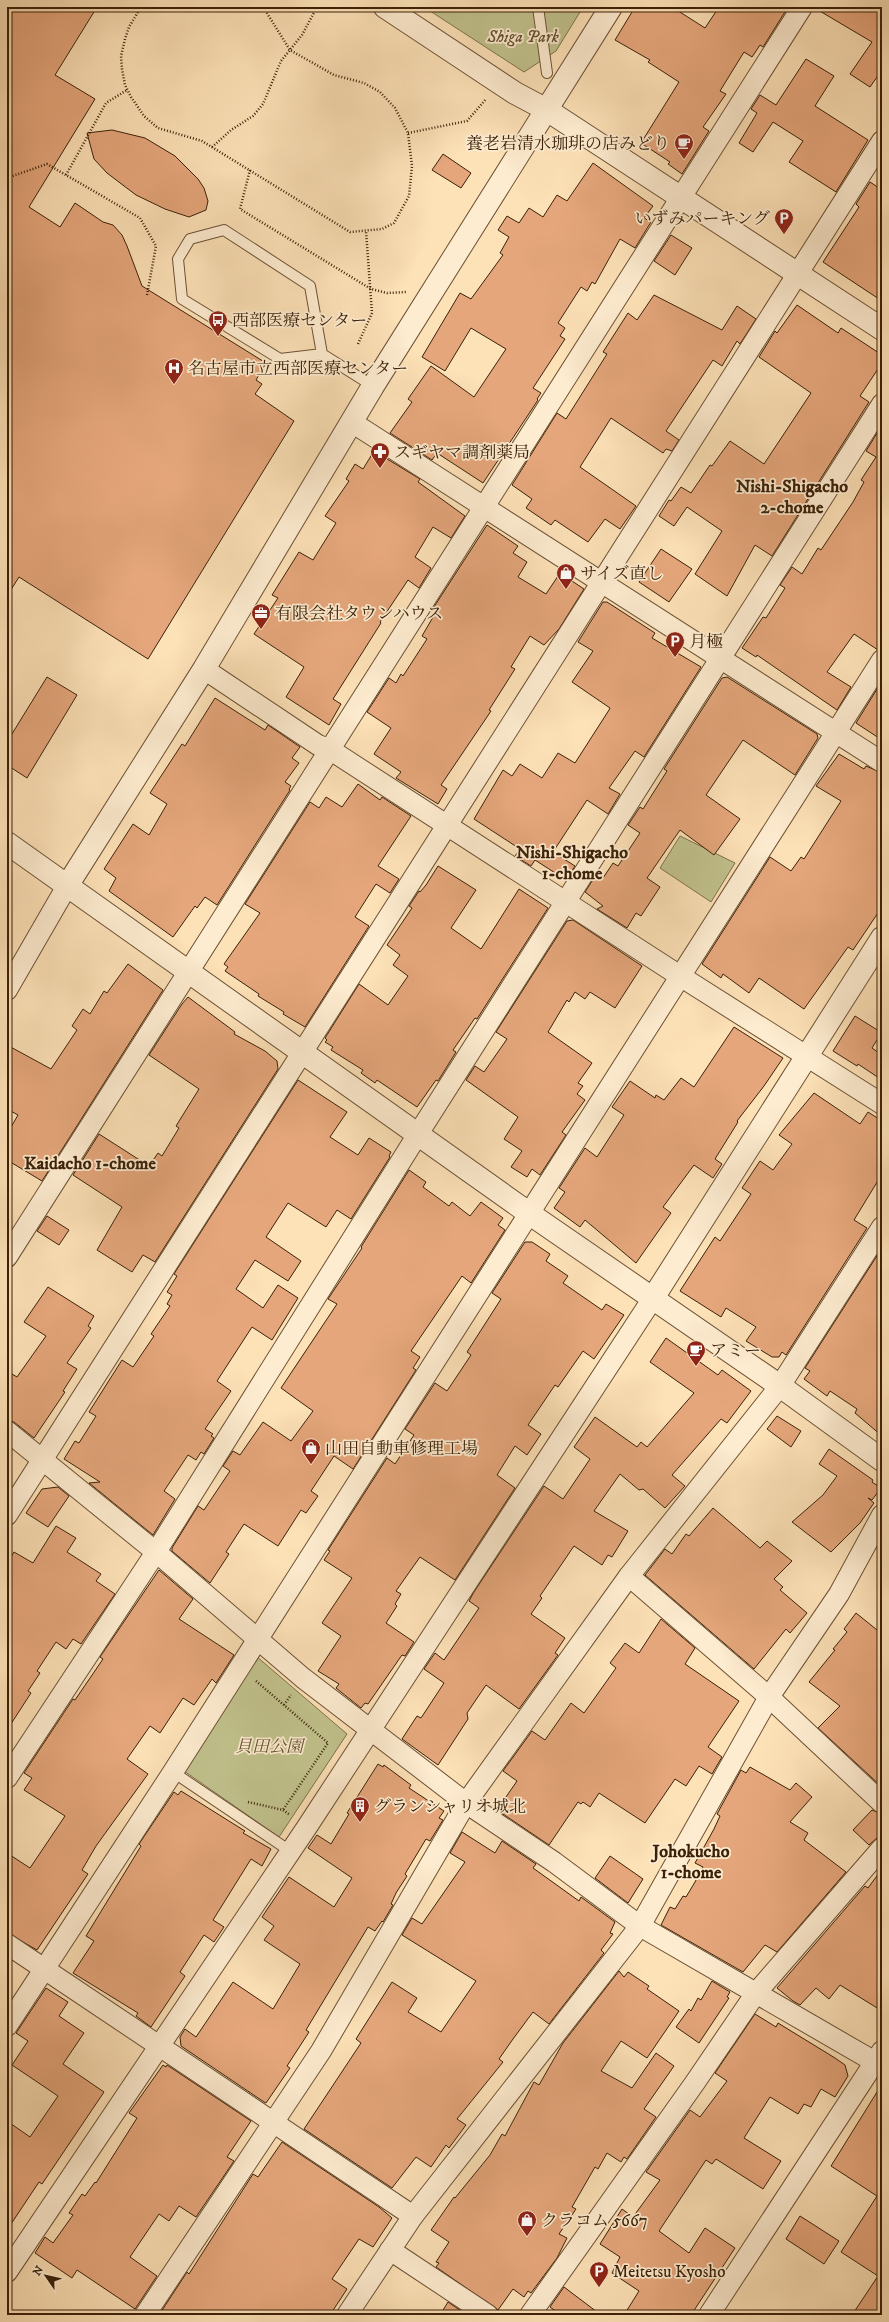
<svg xmlns="http://www.w3.org/2000/svg" width="889" height="2322" font-family="'IM FELL DW Pica','Noto Serif JP',serif">
  <style>
    .green { fill: #c1c28d; stroke: #7e724b }
    .building { fill: #e5a67b; stroke: #3b2109 }
    .lines { fill: none; stroke-linecap: round; stroke-linejoin: round }
    .service-casing { stroke: #6c5134; stroke-width: 12 }
    .minor-casing { stroke: #6c5134; stroke-width: 22 }
    .tertiary-casing { stroke: #6c5134; stroke-width: 24 }
    .path { stroke: #3b2109; stroke-width: 2.5; stroke-dasharray: 1 2; stroke-linecap: butt }
    .service { stroke: #feecd0; stroke-width: 10 }
    .minor { stroke: #feecd0; stroke-width: 20 }
    .tertiary { stroke: #feecd0; stroke-width: 22 }
    .labels { text-anchor: middle; stroke-width: 3.5; stroke-linejoin: round; paint-order: stroke }
    .park-label { font-size: 17px; font-style: italic; fill: #635131; stroke: #feecd0 }
    .poi-label { font-size: 17px; fill: #3b2109; stroke: #feecd0; text-anchor: start }
    .neighbourhood-label { font-size: 18px; font-weight: bold; fill: #3b2109; stroke: #feecd0 }
  </style>
  <rect width="100%" height="100%" fill="#fde1b7"/>
  <filter id="stains"><feTurbulence type="fractalNoise" baseFrequency=".005" numOctaves="4"/><feColorMatrix values="0 0 0 0 .2 0 0 0 0 .09 0 0 0 0 .02 0 0 0 .5 -.17"/></filter>
  <radialGradient id="worn" r=".72"><stop offset=".6" stop-color="#630" stop-opacity="0"/><stop offset="1" stop-color="#630" stop-opacity=".3"/></radialGradient>
  <g class="green">
    <polygon points="424,7 583,7 556,51 524,72"/>
    <polygon points="680,836 735,863 711,902 660,868"/>
    <polygon points="256,1656 347,1734 279,1837 184,1771"/>
  </g>
  <g class="building">
    <polygon points="7,7 97,7 55,75 95,99 29,207 60,227 75,203 103,222 113,225 122,235 127,246 142,286 266,363 256,380 262,384 255,394 294,421 148,659 19,577 7,596"/>
    <polygon points="635,7 672,7 705,28 719,7 788,7 763,47 760,45 752,57 744,52 720,91 726,94 703,127 709,131 682,174 668,164 670,162 641,143 679,82 648,62 650,60 615,40"/>
    <polygon points="813,7 882,7 882,70 870,87 850,74 872,42"/>
    <polygon points="806,59 834,76 815,106 868,140 836,192 789,162 803,141 773,122 753,152 739,143 757,113 751,109 760,95 776,105"/>
    <polygon points="112,130 145,138 175,156 198,179 204,188 208,201 206,210 189,217 165,209 136,195 107,173 94,159 87,133"/>
    <polygon points="443,154 471,173 461,188 432,170"/>
    <polygon points="593,163 653,206 644,218 651,222 635,248 620,239 595,284 592,282 587,291 581,287 558,323 565,328 560,336 565,339 533,388 541,393 537,399 538,400 483,483 437,453 432,460 390,433 412,402 408,399 431,366 474,397 506,349 471,328 445,371 422,357 460,293 471,299 503,255 500,253 509,237 498,230 507,216 519,223 529,208 543,217 557,195 567,201"/>
    <polygon points="870,182 882,190 882,301 823,262 859,207 856,204"/>
    <polygon points="671,235 692,248 675,275 654,261"/>
    <polygon points="654,295 722,330 737,306 756,319 740,344 737,341 722,366 713,360 666,431 679,440 672,451 666,449 663,453 611,418 580,467 636,506 620,529 605,519 588,542 555,520 551,525 526,508 532,499 512,485 557,413 566,419 607,354 603,352 628,313 637,320"/>
    <polygon points="797,305 838,333 841,328 882,355 882,363 860,396 869,402 772,556 755,545 727,596 695,574 722,531 687,507 674,526 659,516 669,500 671,501 681,487 691,493 710,465 712,466 730,441 764,464 811,393 759,357 775,331 777,333"/>
    <polygon points="882,425 882,649 878,650 854,634 827,672 851,687 837,710 757,655 756,657 742,648 761,620 763,617 766,618 785,588 780,585 792,567 802,574 818,548 821,550 853,502 864,482 861,480 876,457 866,451"/>
    <polygon points="374,451 420,479 418,482 465,516 451,538 433,527 415,557 431,568 419,588 408,580 380,622 381,623 333,699 341,704 329,725 286,697 304,667 254,634 278,598 272,595 299,552 313,560 336,523 325,516 349,481 346,479 355,464 363,469"/>
    <polygon points="487,525 518,546 513,553 527,562 518,577 546,594 560,573 584,589 559,629 544,645 530,636 511,667 515,669 489,710 491,711 441,785 447,789 438,804 396,778 401,772 374,754 391,728 367,712 389,678 396,683 401,674 403,676 427,639 422,636 436,612 432,610"/>
    <polygon points="661,549 692,569 669,602 639,582"/>
    <polygon points="603,602 607,602 655,633 652,638 701,667 644,757 635,751 609,788 620,794 608,814 587,800 553,852 575,866 566,880 535,860 531,866 515,856 520,849 474,819 503,770 512,776 520,764 542,778 558,753 575,763 609,710 610,708 572,682 593,651 578,642"/>
    <polygon points="47,677 77,695 27,778 7,765 7,742"/>
    <polygon points="727,677 817,734 818,738 795,775 743,740 706,795 740,819 714,855 680,830 647,878 660,887 641,916 636,913 627,928 597,909 603,906 585,892 594,878 598,875 603,878 613,863 618,866 640,833 628,825 640,807 643,809 667,771 664,769 722,678"/>
    <polygon points="882,681 882,740 856,723"/>
    <polygon points="215,698 265,730 268,725 300,747 292,758 299,763 285,782 291,786 289,789 290,790 217,905 205,897 197,908 195,906 173,937 109,891 116,878 104,869 133,824 149,835 167,804 150,793 182,744 185,746"/>
    <polygon points="839,754 864,769 866,766 882,773 882,907 853,950 848,947 804,1009 759,978 749,993 723,974 721,978 702,964 770,857 791,871 801,857 804,859 841,801 816,786"/>
    <polygon points="358,784 380,800 382,797 411,816 378,866 399,879 390,893 376,884 355,917 369,926 305,1027 283,1014 284,1012 258,996 259,994 225,971 228,967 224,964 260,913 245,904 310,802 319,808 326,797 342,807"/>
    <polygon points="438,866 476,890 451,928 481,949 519,889 548,908 477,1019 475,1018 453,1050 456,1052 438,1081 436,1080 417,1107 377,1080 375,1083 361,1073 363,1070 331,1050 333,1047 325,1042 327,1040 325,1038 359,984 388,1005 408,976 393,965 400,955 387,945 412,908 409,906 419,891 420,892 426,885"/>
    <polygon points="573,920 642,966 615,1008 590,992 585,999 575,992 569,1002 567,1000 548,1032 592,1063 578,1083 583,1086 577,1094 585,1100 562,1132 566,1135 540,1175 532,1169 527,1177 511,1167 522,1151 504,1139 518,1117 466,1080 475,1066 484,1072 507,1039 496,1032 567,921"/>
    <polygon points="128,964 163,990 42,1181 7,1160 7,1134 18,1115 7,1109 7,1045 51,1069 77,1030 72,1026 83,1009 90,1014 104,991 107,993"/>
    <polygon points="188,997 235,1032 234,1034 265,1051 277,1061 278,1069 155,1262 143,1255 132,1272 97,1250 122,1207 73,1175 99,1134 149,1166 158,1153 162,1156 179,1128 176,1126 199,1089 149,1055 182,1004"/>
    <polygon points="855,1016 879,1031 877,1034 880,1035 872,1048 882,1055 882,1080 858,1064 857,1066 833,1051"/>
    <polygon points="734,1027 783,1058 764,1086 737,1121 738,1122 715,1159 722,1164 713,1178 694,1165 663,1207 671,1213 636,1263 585,1220 580,1227 554,1208 565,1192 559,1188 585,1148 597,1157 624,1115 612,1107 630,1081 655,1098 656,1095 664,1100 681,1078 694,1087"/>
    <polygon points="298,1080 347,1112 330,1137 358,1155 369,1138 391,1152 389,1156 390,1157 351,1219 337,1210 326,1227 288,1203 266,1237 301,1261 288,1281 255,1260 236,1289 263,1308 278,1285 298,1298 272,1340 252,1327 217,1381 231,1391 205,1429 213,1434 211,1436 214,1438 204,1454 201,1452 196,1460 188,1455 164,1491 175,1499 153,1535 89,1483 100,1482 64,1459 75,1441 79,1443 96,1416 89,1412 122,1360 133,1367 154,1336 151,1334 170,1306 167,1304 172,1295 167,1292 177,1276 174,1274"/>
    <polygon points="814,1093 860,1124 868,1112 882,1121 882,1174 854,1220 867,1228 786,1355 782,1352 779,1357 772,1357 746,1341 756,1327 726,1308 721,1317 680,1291 715,1237 720,1241 751,1194 742,1188 760,1161 773,1170 792,1144 779,1135"/>
    <polygon points="409,1170 426,1182 423,1187 449,1206 452,1202 470,1216 481,1202 503,1218 498,1225 505,1230 471,1283 462,1276 411,1351 420,1357 413,1368 416,1370 353,1469 334,1456 311,1491 318,1496 306,1513 301,1510 278,1546 244,1524 226,1552 229,1554 210,1583 172,1551 172,1548 198,1506 204,1510 230,1471 223,1466 233,1451 240,1455 263,1422 291,1441 313,1411 281,1388 337,1304 328,1299 362,1248 361,1247"/>
    <polygon points="47,1216 69,1230 59,1245 37,1231"/>
    <polygon points="525,1242 532,1242 550,1254 546,1261 568,1276 563,1283 602,1310 606,1304 624,1315 594,1359 583,1351 558,1387 555,1385 528,1425 541,1434 527,1455 515,1446 497,1475 515,1488 455,1580 420,1557 396,1591 401,1594 395,1604 397,1606 386,1623 414,1642 405,1656 402,1655 368,1704 365,1703 361,1708 336,1688 339,1684 318,1671 341,1636 322,1623 352,1578 324,1560 330,1551 328,1550 387,1458 395,1464 414,1435 405,1429 435,1383 447,1391 471,1355 467,1352 501,1299 492,1293"/>
    <polygon points="882,1248 882,1436 855,1413 857,1409 830,1391 827,1396 804,1379 810,1371 805,1368"/>
    <polygon points="48,1287 94,1316 88,1326 91,1328 67,1363 77,1369 63,1391 65,1392 34,1438 14,1422 7,1420 7,1371 17,1377 46,1336 24,1322"/>
    <polygon points="666,1338 718,1375 722,1370 751,1391 727,1423 721,1419 672,1475 685,1486 665,1508 643,1489 639,1490 620,1474 594,1511 628,1531 612,1557 608,1555 602,1565 574,1546 540,1596 542,1598 531,1614 565,1638 555,1653 558,1655 519,1709 486,1685 467,1713 468,1719 438,1765 402,1739 417,1716 421,1718 444,1683 424,1669 435,1653 444,1660 479,1608 469,1601 474,1592 544,1486 563,1499 590,1459 574,1447 595,1417 637,1447 641,1442 647,1447 694,1393 650,1362"/>
    <polygon points="777,1416 801,1431 791,1447 767,1429"/>
    <polygon points="829,1449 873,1480 872,1482 881,1488 872,1500 868,1498 874,1503 860,1523 831,1552 792,1522 823,1495 837,1476 819,1464"/>
    <polygon points="58,1487 69,1496 48,1527 26,1513 42,1489"/>
    <polygon points="713,1508 760,1548 767,1541 792,1561 774,1579 783,1587 780,1590 807,1613 790,1633 786,1629 754,1669 645,1575 665,1549 672,1554 686,1534 689,1536"/>
    <polygon points="56,1526 76,1538 67,1552 101,1574 96,1581 115,1594 81,1644 73,1639 66,1649 56,1642 37,1671 40,1673 28,1691 31,1693 7,1730 7,1564 14,1552 33,1563"/>
    <polygon points="159,1570 193,1599 179,1619 234,1655 216,1683 212,1679 194,1705 183,1698 160,1733 150,1726 127,1759 148,1774 96,1846 82,1870 88,1874 37,1950 7,1933 7,1853 30,1868 65,1816 24,1790 32,1778 24,1773 73,1699 75,1700 103,1659 100,1657"/>
    <polygon points="856,1613 882,1634 882,1787 818,1728 840,1706 809,1682 835,1650 833,1649 847,1632 844,1629"/>
    <polygon points="661,1619 695,1648 685,1664 739,1701 708,1747 722,1757 712,1774 699,1766 686,1786 675,1779 645,1823 599,1793 590,1807 583,1802 581,1804 578,1802 549,1845 497,1810 517,1781 503,1771 532,1731 545,1740 571,1703 584,1713 616,1668 610,1663 625,1643 639,1653"/>
    <polygon points="378,1764 383,1767 384,1765 411,1785 409,1788 444,1811 439,1818 443,1820 430,1841 426,1839 405,1874 407,1876 396,1893 391,1904 393,1905 383,1922 382,1921 375,1931 368,1927 315,2015 306,2030 309,2032 287,2066 290,2068 266,2103 264,2102 181,2046 180,2037 185,2029 196,2037 233,1982 273,2009 300,1964 264,1940 274,1926 262,1917 289,1877 334,1907 352,1878 308,1848 317,1835 331,1844 349,1814 347,1813"/>
    <polygon points="750,1767 790,1790 796,1783 812,1797 790,1822 808,1833 804,1840 846,1872 777,1952 765,1945 743,1972 661,1925 670,1907 675,1909 683,1896 686,1897 695,1882 703,1867 695,1863 714,1829 720,1816 717,1814 741,1770 746,1773"/>
    <polygon points="181,1791 245,1831 243,1833 271,1849 262,1866 251,1859 213,1920 224,1927 214,1942 204,1935 180,1972 185,1976 151,2027 136,2016 138,2013 73,1973 94,1941 86,1936 141,1846 139,1844 174,1792 178,1795"/>
    <polygon points="872,1810 882,1814 882,1837 878,1837 869,1845 853,1830"/>
    <polygon points="462,1832 495,1853 502,1841 536,1864 533,1868 579,1901 581,1897 615,1922 610,1933 613,1934 601,1950 604,1953 549,2024 533,2012 513,2039 499,2059 503,2062 457,2119 466,2125 449,2148 446,2145 431,2167 416,2157 392,2188 304,2129 361,2043 356,2039 392,1982 417,1998 408,2012 441,2032 476,1981 402,1935 412,1918 422,1924 465,1862 450,1853"/>
    <polygon points="610,1856 643,1879 628,1903 595,1878"/>
    <polygon points="882,1869 882,2011 840,1985 829,1999 816,1988 800,2005 793,2001 777,1988 865,1886 868,1888"/>
    <polygon points="619,1971 624,1977 628,1972 649,1986 647,1989 679,2011 647,2058 621,2041 601,2071 632,2088 656,2053 674,2066 644,2109 656,2117 627,2159 624,2157 621,2162 607,2153 598,2169 595,2167 572,2207 576,2209 559,2234 567,2238 557,2258 531,2293 528,2291 524,2297 513,2289 498,2310 436,2267 439,2263 436,2262 449,2242 431,2230 454,2197 455,2198 490,2155 502,2134 505,2136 534,2082 539,2085 563,2043"/>
    <polygon points="712,1981 730,1992 727,1997 729,1998 699,2043 676,2027 689,2009 691,2011 698,1998 701,2000"/>
    <polygon points="46,1988 68,2002 59,2016 84,2033 63,2064 104,2092 42,2184 39,2182 7,2230 7,2121 30,2137 58,2096 12,2065 28,2041 16,2033"/>
    <polygon points="755,2014 776,2027 778,2023 835,2058 845,2065 848,2076 835,2097 821,2089 811,2107 804,2104 798,2114 770,2097 744,2138 781,2161 763,2189 716,2159 712,2164 706,2160 659,2231 689,2253 705,2228 735,2248 691,2315 624,2315 639,2291 612,2273 620,2257 600,2244 622,2209 633,2217 660,2180 646,2172 690,2110 700,2117 727,2081 715,2073"/>
    <polygon points="163,2065 166,2067 167,2065 251,2121 227,2157 234,2161 196,2217 179,2206 169,2221 159,2214 130,2257 157,2276 135,2309 77,2270 72,2278 35,2253 45,2237 53,2243 73,2215 69,2213 82,2194 85,2196 95,2182 96,2183 137,2118 129,2113"/>
    <polygon points="882,2084 882,2315 852,2315 878,2276 841,2252 877,2196 831,2166"/>
    <polygon points="282,2142 379,2207 392,2218 373,2247 359,2239 332,2279 347,2289 330,2315 159,2315 187,2272 189,2274 253,2174 258,2177"/>
    <polygon points="800,2216 839,2241 824,2264 786,2239"/>
    <polygon points="564,2287 601,2315 561,2315 550,2307"/>
    <polygon points="448,2302 467,2315 440,2315"/>
  </g>
  <g class="lines">
    <defs>
      <g id="service">
        <polyline points="538,7 547,73"/>
        <polyline points="322,354 310,286 224,230 190,239 178,259 182,299 280,359 322,354 373,386"/>
        <polyline points="173,1772 290,1851"/>
      </g>
      <g id="minor">
        <polyline points="353,423 882,762"/>
        <polyline points="204,669 318,745 329,749 680,976 882,1104"/>
        <polyline points="7,990 67,886"/>
        <polyline points="7,1257 802,7"/>
        <polyline points="7,1431 156,1552 303,1678 466,1803 554,1862 640,1926 882,2066"/>
        <path d="M7 1515C298 1057 593 600 882 141"/>
        <polyline points="629,1576 769,1697 882,1803"/>
        <polyline points="7,1778 156,1552 418,1134 882,404"/>
        <polyline points="7,1944 413,2216"/>
        <polyline points="7,2026 173,1772 882,660"/>
        <polyline points="390,2250 488,2315"/>
        <polyline points="7,2272 307,1827 653,1298"/>
        <polyline points="145,2315 321,2051 466,1803 629,1576 780,1386 882,1227"/>
        <polyline points="347,2315 413,2216 640,1926 769,1697 839,1594 882,1515"/>
        <polyline points="530,2315 694,2084 756,1993 882,1848"/>
        <polyline points="709,2315 882,2051"/>
      </g>
      <g id="tertiary">
        <polyline points="385,7 515,93 547,110 882,329"/>
        <polyline points="7,843 530,1214 780,1386 882,1460"/>
        <polyline points="67,886 204,669 373,386 611,7"/>
        <polyline points="653,1298 882,938"/>
      </g>
    </defs>
    <use href="#service" class="service-casing"/>
    <use href="#minor" class="minor-casing"/>
    <use href="#tertiary" class="tertiary-casing"/>
    <g class="path">
      <polyline points="141,7 129,27 125,39 121,56 122,69 125,85 131,97 144,116 158,128 202,141 350,232 382,229 394,223 409,196 412,166 408,133 395,108 380,92 364,83 334,75 290,50 265,10 260,7"/>
      <polyline points="408,133 467,121 486,99"/>
      <polyline points="212,147 231,130 253,116 263,104 281,61 302,35 317,7"/>
      <polyline points="250,170 240,209 371,289 387,293 406,292"/>
      <polyline points="66,175 106,103 127,90"/>
      <polyline points="7,178 47,164 140,218 156,246 147,295"/>
      <polyline points="358,344 372,313 366,231"/>
      <polyline points="256,1681 328,1743 283,1810"/>
      <polyline points="284,1705 291,1695"/>
      <polyline points="248,1802 283,1810 290,1815"/>
    </g>
    <use href="#service" class="service"/>
    <use href="#minor" class="minor"/>
    <use href="#tertiary" class="tertiary"/>
  </g>
  <defs>
    <symbol id="cafe-pin" viewBox="-11 -11 22 30"><path d="M0 17L-7.5 6A9.5 9.5 0 1 1 7.5 6Z" fill="#8f2418" stroke="#feecd0"/><path d="M-5.5-4.5H6V0H3Q3 3.5 0 3.5H-2.5Q-5.5 3.5-5.5 0ZM3-3.2v2h1.7v-2ZM-6 4.5H4V6H-6Z" fill="#fff"/></symbol>
    <symbol id="parking-pin" viewBox="-11 -11 22 30"><path d="M0 17L-7.5 6A9.5 9.5 0 1 1 7.5 6Z" fill="#8f2418" stroke="#feecd0"/><path d="M-3.5-5.5H1a3.5 3.5 0 0 1 0 7H-1V5.5H-3.5ZM-1-3.4V-.6H.8a1.4 1.4 0 0 0 0-2.8Z" fill="#fff"/></symbol>
    <symbol id="bus-pin" viewBox="-11 -11 22 30"><path d="M0 17L-7.5 6A9.5 9.5 0 1 1 7.5 6Z" fill="#8f2418" stroke="#feecd0"/><path d="M-5-6H5V4H4V6H2V4H-2V6H-4V4H-5ZM-3.5-4V0h7V-4ZM-3.5 1.2v1.5H-2V1.2ZM2 1.2v1.5H3.5V1.2Z" fill="#fff"/></symbol>
    <symbol id="hospital-pin" viewBox="-11 -11 22 30"><path d="M0 17L-7.5 6A9.5 9.5 0 1 1 7.5 6Z" fill="#8f2418" stroke="#feecd0"/><path d="M-5-5h3v3.5h4V-5h3V5h-3V1.5h-4V5h-3Z" fill="#fff"/></symbol>
    <symbol id="pharmacy-pin" viewBox="-11 -11 22 30"><path d="M0 17L-7.5 6A9.5 9.5 0 1 1 7.5 6Z" fill="#8f2418" stroke="#feecd0"/><path d="M-2-6h4v4h4v4h-4v4h-4v-4h-4v-4h4Z" fill="#fff"/></symbol>
    <symbol id="shop-pin" viewBox="-11 -11 22 30"><path d="M0 17L-7.5 6A9.5 9.5 0 1 1 7.5 6Z" fill="#8f2418" stroke="#feecd0"/><path d="M-5-2.5h2.3a2.7 3.5 0 0 1 5.4 0H5L5.5 6h-11ZM-1.5-2.5h3a1.5 2.3 0 0 0-3 0Z" fill="#fff"/></symbol>
    <symbol id="office-pin" viewBox="-11 -11 22 30"><path d="M0 17L-7.5 6A9.5 9.5 0 1 1 7.5 6Z" fill="#8f2418" stroke="#feecd0"/><path d="M-6-3h4V-5.5h4V-3h4V5H-6ZM-1-4.5V-3h2v-1.5ZM-6 0V1H6V0Z" fill="#fff"/></symbol>
    <symbol id="building-pin" viewBox="-11 -11 22 30"><path d="M0 17L-7.5 6A9.5 9.5 0 1 1 7.5 6Z" fill="#8f2418" stroke="#feecd0"/><path d="M-4-6H4V6H1V3H-1V6H-4ZM-2.5-4.3h1.7v1.8h-1.7ZM.8-4.3h1.7v1.8H.8ZM-2.5-1h1.7V.8h-1.7ZM.8-1h1.7V.8H.8Z" fill="#fff"/></symbol>
  </defs>
  <g fill-rule="evenodd">
    <use href="#cafe-pin" x="673" y="132" width="22" height="30"/>
    <use href="#parking-pin" x="773" y="207" width="22" height="30"/>
    <use href="#bus-pin" x="207" y="309" width="22" height="30"/>
    <use href="#hospital-pin" x="163" y="357" width="22" height="30"/>
    <use href="#pharmacy-pin" x="369" y="441" width="22" height="30"/>
    <use href="#shop-pin" x="555" y="562" width="22" height="30"/>
    <use href="#office-pin" x="250" y="602" width="22" height="30"/>
    <use href="#parking-pin" x="664" y="630" width="22" height="30"/>
    <use href="#cafe-pin" x="685" y="1339" width="22" height="30"/>
    <use href="#shop-pin" x="300" y="1437" width="22" height="30"/>
    <use href="#building-pin" x="349" y="1795" width="22" height="30"/>
    <use href="#shop-pin" x="516" y="2209" width="22" height="30"/>
    <use href="#parking-pin" x="588" y="2260" width="22" height="30"/>
  </g>
  <g class="labels">
    <g class="park-label">
      <text x="523" y="42">Shiga Park</text>
      <text x="269" y="1752">貝田公園</text>
    </g>
    <g class="poi-label">
      <text x="670" y="149" text-anchor="end">養老岩清水珈琲の店みどり</text>
      <text x="770" y="224" text-anchor="end">いずみパーキング</text>
      <text x="232" y="326">西部医療センター</text>
      <text x="188" y="374">名古屋市立西部医療センター</text>
      <text x="394" y="458">スギヤマ調剤薬局</text>
      <text x="580" y="579">サイズ直し</text>
      <text x="275" y="619">有限会社タウンハウス</text>
      <text x="689" y="647">月極</text>
      <text x="710" y="1356">アミー</text>
      <text x="325" y="1454">山田自動車修理工場</text>
      <text x="374" y="1812">グランシャリオ城北</text>
      <text x="541" y="2226">クラコム 5667</text>
      <text x="613" y="2277">Meitetsu Kyosho</text>
    </g>
    <g class="neighbourhood-label">
      <text x="792" y="492">Nishi-Shigacho<tspan x="792" dy="21">2-chome</tspan></text>
      <text x="572" y="858">Nishi-Shigacho<tspan x="572" dy="21">1-chome</tspan></text>
      <text x="90" y="1169">Kaidacho 1-chome</text>
      <text x="691" y="1857">Johokucho<tspan x="691" dy="21">1-chome</tspan></text>
    </g>
  </g>
  <rect width="889" height="2322" fill="none" stroke="#fde1b7" stroke-width="24"/>
  <rect x="8" y="8" width="873" height="2306" fill="none" stroke="#3b2109" stroke-width="2"/>
  <rect x="12" y="12" width="865" height="2298" fill="none" stroke="#3b2109"/>
  <g transform="translate(46 2276) rotate(304)" stroke="#feecd0" stroke-width="3" paint-order="stroke">
  <path d="M0-3L7 15L0 10L-7 15Z" fill="#3b2109"/>
  <text y="-6" font-size="11" font-weight="bold" text-anchor="middle" fill="#3b2109">N</text>
  </g>
  <rect width="100%" height="100%" filter="url(#stains)"/>
  <rect width="100%" height="100%" fill="url(#worn)"/>
</svg>
